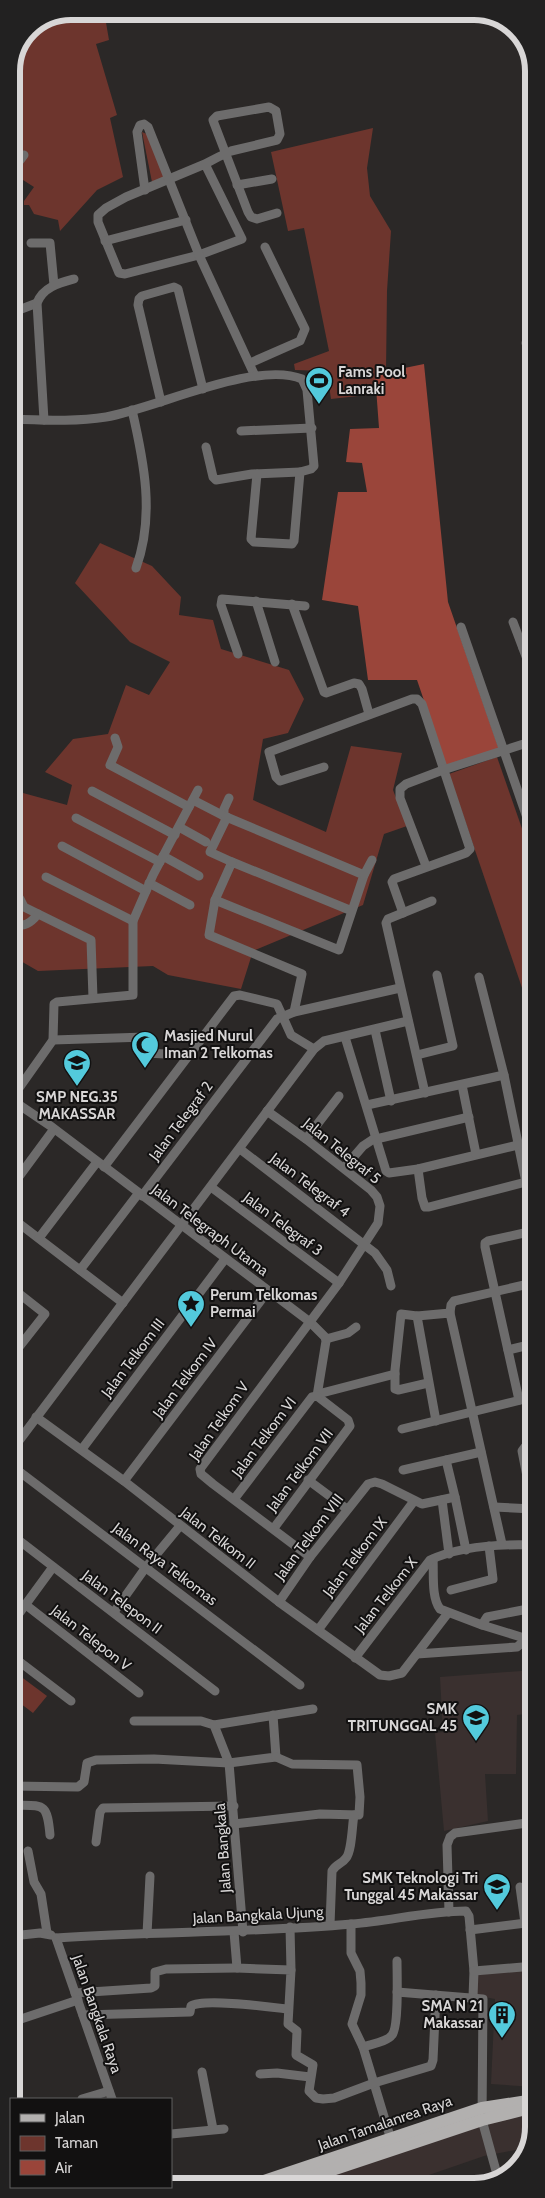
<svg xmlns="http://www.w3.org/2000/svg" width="545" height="2198" font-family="Cabin,sans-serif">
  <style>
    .built { fill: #3a302f }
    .green { fill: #6d352d }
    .water { fill: #9a453a }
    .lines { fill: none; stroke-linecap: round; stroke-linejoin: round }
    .minor { stroke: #6d6c6c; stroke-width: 9 }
    .primary { stroke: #b2b0af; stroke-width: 12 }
    .labels { text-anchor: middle; stroke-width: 4; stroke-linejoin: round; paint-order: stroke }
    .poi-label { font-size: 15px; font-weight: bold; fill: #d8d6d6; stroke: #121111; text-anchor: start }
    .street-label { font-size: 15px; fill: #d8d6d6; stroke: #121111 }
    .rim { fill: none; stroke: #d8d6d6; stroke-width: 6 }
  </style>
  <rect width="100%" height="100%" fill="#2b2827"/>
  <g class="built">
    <polygon points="534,1670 534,1713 517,1715 516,1774 485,1774 488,1821 444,1831 435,1733 443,1732 440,1677"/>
    <polygon points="534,1968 534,2087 491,2084 495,1999 474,1995 474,1971"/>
    <polygon points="519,2114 534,2115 534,2128 526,2148 484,2156 397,2186 295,2186"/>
  </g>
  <g class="green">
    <polygon points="71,11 104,11 109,40 96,44 117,115 110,118 123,177 97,190 60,231 58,220 34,214 29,205 24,205 24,201 34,187 23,180 14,191 11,189 11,70 29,28"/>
    <polygon points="373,128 367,168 370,196 391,231 387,291 386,371 375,374 376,394 331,399 327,371 295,370 294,364 329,351 304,228 288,231 271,152"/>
    <polygon points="142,132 149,135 167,177 152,182"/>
    <polygon points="100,543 152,566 181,597 179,615 213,620 221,649 289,670 304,699 288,733 263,739 253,800 326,832 351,746 402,753 393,790 407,826 384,834 363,905 253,951 241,989 168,975 153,966 38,971 12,956 12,790 67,805 72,785 45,772 73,739 108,734 126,685 149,695 170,662 130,642 75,583"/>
    <polygon points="497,757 533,860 533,1020 449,774"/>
    <polygon points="16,1673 47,1696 33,1713 12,1697 12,1678"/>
  </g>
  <polygon class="water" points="424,364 448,602 499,749 446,765 417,680 368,680 358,606 322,600 338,492 367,492 362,463 346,462 350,429 379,428 375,374"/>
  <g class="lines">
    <g class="minor">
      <path d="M205 164 126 197 106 208 98 215V222L119 273 125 274 199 255 242 239 205 164C214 159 222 155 231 151L277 140 280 134 276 111 269 107 217 116 213 120 214 123 248 212 251 217 257 219 277 213"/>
      <polyline points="11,172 24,155"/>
      <polyline points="237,185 272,179"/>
      <polyline points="145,190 137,132 140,125 144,124 148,127 199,255 255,376"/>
      <polyline points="105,241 186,220"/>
      <polyline points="31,243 50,243 54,285"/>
      <polyline points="11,313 37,303"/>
      <polyline points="526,343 533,342"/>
      <polyline points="250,363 300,341 305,329 265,247"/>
      <polyline points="161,402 138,305 139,299 142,296 174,287 178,289 203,389"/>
      <path d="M132 410C144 462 155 516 136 568"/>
      <path d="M11 419C43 420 75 422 106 417 157 408 256 360 302 379L307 390 314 466 311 469 300 472 294 541 292 544 254 542 251 539 257 474"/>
      <path d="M44 420 37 303C43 287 59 283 74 279"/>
      <polyline points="241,431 312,428"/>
      <polyline points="206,447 213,477 216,480 252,474 300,472"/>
      <polyline points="256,601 275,662"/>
      <polyline points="292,604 324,692 326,693 354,683 359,684 362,689 369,714"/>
      <polyline points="513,622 533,675"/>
      <polyline points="461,627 533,835"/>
      <polyline points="523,648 533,645"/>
      <polyline points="238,654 221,605 222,599 305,606"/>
      <polyline points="115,738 118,747 110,765 189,807"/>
      <polyline points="324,767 280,781 276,777 269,752 412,699 417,699 422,704 470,849 466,853 394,879 392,882 403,913"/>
      <polyline points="92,791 175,835"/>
      <polyline points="229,798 224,809 224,816 364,875 339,950 215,900 232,862 352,911"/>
      <polyline points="193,800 224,816"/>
      <polyline points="227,817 210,852 232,862"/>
      <polyline points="76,818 160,862"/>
      <polyline points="179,827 206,842"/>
      <polyline points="62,846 146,891"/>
      <polyline points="163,856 199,876"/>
      <polyline points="426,866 400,798 400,789 406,784 443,770 533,741"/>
      <polyline points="364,875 372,860"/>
      <polyline points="46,877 133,921"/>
      <polyline points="149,883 190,905"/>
      <polyline points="12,895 20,899 24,907 91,940 93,998"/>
      <polyline points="215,900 209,935 302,974 294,1012"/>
      <path d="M12 926C25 926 30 924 38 914"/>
      <polyline points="479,977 504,1075 526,1182"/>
      <polyline points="375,1030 391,1101"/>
      <polyline points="345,1037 386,1171 389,1173 418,1169 518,1145"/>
      <polyline points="53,1040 146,1037"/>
      <polyline points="145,1053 187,1055"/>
      <polyline points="417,1055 453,1046 437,975"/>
      <polyline points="462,1085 476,1154"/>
      <polyline points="529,1090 533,1090"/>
      <polyline points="425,1093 386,923 388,919 432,901"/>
      <polyline points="12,1098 53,1040 54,1004 57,1002 133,995 133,921 153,875 198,790"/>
      <polyline points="12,1100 52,1127 310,1322 325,1337 326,1341 317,1396 348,1420 350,1426 274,1528"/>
      <polyline points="367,1105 504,1075"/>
      <polyline points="267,1111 306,1139 371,1190 377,1197 380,1206 378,1223 339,1283 200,1469 201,1474 213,1484 310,1557"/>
      <polyline points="306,1139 339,1096"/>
      <polyline points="240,1149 375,1253 387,1270 391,1286"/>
      <polyline points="104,1167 234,996 240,995 277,1004 291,1035 314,1049"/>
      <polyline points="344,1168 363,1146 372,1140 469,1117"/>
      <polyline points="418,1169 422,1198 425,1207 429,1207 526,1182 533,1203"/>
      <polyline points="12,1186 54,1129"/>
      <polyline points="211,1187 339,1283"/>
      <polyline points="142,1196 277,1019 294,1012 400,988"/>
      <polyline points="12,1218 123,1303"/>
      <polyline points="39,1238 97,1162"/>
      <polyline points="80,1270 138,1194"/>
      <polyline points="12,1288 45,1314 12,1356"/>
      <polyline points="450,1313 451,1305 454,1301 533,1283"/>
      <polyline points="417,1316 436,1421"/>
      <polyline points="326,1339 348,1333 356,1327"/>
      <polyline points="508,1350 533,1344"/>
      <polyline points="428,1383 398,1390 395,1389 395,1370 401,1314 417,1316 450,1313 502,1544"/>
      <polyline points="318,1394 395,1374"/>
      <polyline points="519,1400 485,1247 485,1243 488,1241 533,1231"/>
      <polyline points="36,1417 124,1481 279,1602 380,1675 389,1676 402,1673 448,1613"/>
      <polyline points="402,1429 533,1397"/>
      <polyline points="533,1445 525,1447 522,1451 533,1507"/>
      <polyline points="82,1449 225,1259"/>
      <polyline points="12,1450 314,1049 324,1041 408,1021"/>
      <polyline points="12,1466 300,1685"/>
      <polyline points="403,1470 481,1452"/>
      <polyline points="308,1480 347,1509"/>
      <polyline points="124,1481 268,1291"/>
      <polyline points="455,1497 466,1550"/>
      <polyline points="235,1498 312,1397 317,1396"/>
      <polyline points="442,1500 449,1554"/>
      <polyline points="494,1507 533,1509"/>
      <polyline points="12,1535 215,1691"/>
      <polyline points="451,1590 493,1579 489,1546"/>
      <polyline points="279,1602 310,1557 368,1484 375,1482 382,1484 422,1504 455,1497 446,1460"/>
      <polyline points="26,1605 139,1693"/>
      <polyline points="114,1612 146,1567 180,1526"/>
      <polyline points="12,1623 53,1567"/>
      <polyline points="482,1625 487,1617 533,1608"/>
      <polyline points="318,1630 414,1501"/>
      <polyline points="523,1642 533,1641"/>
      <path d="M417 1654 517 1647 523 1642 521 1637 482 1625 440 1609C431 1597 434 1573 433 1559"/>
      <polyline points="12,1656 71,1701"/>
      <path d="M355 1658 430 1560C460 1546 501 1544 533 1545"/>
      <polyline points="134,1721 201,1721 214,1725 229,1763 243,1932"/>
      <polyline points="214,1725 313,1709"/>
      <polyline points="12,1786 78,1787 84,1782 87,1763 96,1760 154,1759 229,1763 276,1757 273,1715"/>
      <path d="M12 1805C43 1806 47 1801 50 1835"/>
      <polyline points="234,1824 320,1814 359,1815 360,1797 357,1765 292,1764 276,1757"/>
      <polyline points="96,1842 100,1812 103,1808 234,1806"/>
      <polyline points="28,1851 34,1882 41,1894 47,1933"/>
      <polyline points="520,1887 525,1923"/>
      <polyline points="449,1912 447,1845 450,1837 455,1833 534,1822"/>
      <polyline points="351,1924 351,1953 360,1971 361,1983 361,1995 352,2024 363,2047 392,2143"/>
      <path d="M330 1925 332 1871C336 1864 342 1864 346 1858 352 1851 352 1825 354 1815"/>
      <polyline points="290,1927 291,1970"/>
      <polyline points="470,1930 534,1922"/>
      <polyline points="234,1932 237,1968 291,1970 288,2024 297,2031 296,2055 313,2065 309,2091 316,2098 323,2099 334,2098 374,2083 431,2066 433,2060 436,1995"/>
      <polyline points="147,1934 150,1876"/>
      <polyline points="12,1936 40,1933 51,1935"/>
      <path d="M56 1938C155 1931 254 1933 352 1924 390 1921 428 1911 466 1911L469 1916 474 1971 473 1997"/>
      <polyline points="56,1938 112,2099"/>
      <polyline points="12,1956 15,1967 12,1971"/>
      <polyline points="474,1971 534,1966"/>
      <polyline points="397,1992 483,1999 482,2120 498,2178"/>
      <polyline points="75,1993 151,1988 155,1986 155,1972 166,1969 237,1968"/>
      <path d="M83 2015 190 2012 191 2006C203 1998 270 2007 287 2009"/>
      <polyline points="12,2022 78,2000"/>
      <path d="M363 2047C371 2044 387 2042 392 2035 399 2027 397 1974 397 1961"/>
      <polyline points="202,2072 213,2129"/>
      <polyline points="260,2074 277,2073 310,2077"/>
      <polyline points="82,2099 109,2091"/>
      <polyline points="171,2134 224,2129"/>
      <polyline points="318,2168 324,2186"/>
      <polyline points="478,2186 498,2178"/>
    </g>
    <g class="primary">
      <polyline points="249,2186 482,2108 534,2100"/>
      <polyline points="284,2186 482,2120 526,2109"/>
    </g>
  </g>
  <defs>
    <symbol id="stadium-pin" viewBox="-11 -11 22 30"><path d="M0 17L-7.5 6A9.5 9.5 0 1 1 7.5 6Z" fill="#53cadc" stroke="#121111"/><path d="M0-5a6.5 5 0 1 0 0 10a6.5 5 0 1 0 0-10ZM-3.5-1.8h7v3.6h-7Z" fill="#111"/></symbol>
    <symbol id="mosque-pin" viewBox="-11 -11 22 30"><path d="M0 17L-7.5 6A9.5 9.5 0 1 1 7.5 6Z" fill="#53cadc" stroke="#121111"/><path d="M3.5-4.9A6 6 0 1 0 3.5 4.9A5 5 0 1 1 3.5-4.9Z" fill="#111"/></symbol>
    <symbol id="school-pin" viewBox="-11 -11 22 30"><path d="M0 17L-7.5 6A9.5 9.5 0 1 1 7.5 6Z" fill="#53cadc" stroke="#121111"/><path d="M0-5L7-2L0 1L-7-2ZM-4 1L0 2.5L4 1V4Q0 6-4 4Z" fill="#111"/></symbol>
    <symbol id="sight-pin" viewBox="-11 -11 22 30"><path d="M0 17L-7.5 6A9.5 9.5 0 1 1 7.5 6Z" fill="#53cadc" stroke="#121111"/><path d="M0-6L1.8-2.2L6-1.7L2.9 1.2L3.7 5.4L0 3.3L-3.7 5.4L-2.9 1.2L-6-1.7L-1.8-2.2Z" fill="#111"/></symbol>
    <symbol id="building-pin" viewBox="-11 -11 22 30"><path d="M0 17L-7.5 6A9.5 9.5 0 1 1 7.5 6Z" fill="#53cadc" stroke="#121111"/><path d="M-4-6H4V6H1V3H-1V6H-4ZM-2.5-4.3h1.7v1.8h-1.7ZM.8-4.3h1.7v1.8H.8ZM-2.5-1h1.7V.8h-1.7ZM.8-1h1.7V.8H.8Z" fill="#111"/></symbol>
  </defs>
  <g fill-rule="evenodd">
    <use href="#stadium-pin" x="303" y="365" width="32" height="43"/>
    <use href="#mosque-pin" x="129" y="1029" width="32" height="43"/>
    <use href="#school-pin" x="61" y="1047" width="32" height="43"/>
    <use href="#sight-pin" x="175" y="1288" width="32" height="43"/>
    <use href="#school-pin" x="460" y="1702" width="32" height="43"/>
    <use href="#school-pin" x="481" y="1871" width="32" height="43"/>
    <use href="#building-pin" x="486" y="1999" width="32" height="43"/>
  </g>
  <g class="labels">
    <g class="poi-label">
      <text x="338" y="377">Fams Pool<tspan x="338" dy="17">Lanraki</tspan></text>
      <text x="164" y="1041">Masjied Nurul<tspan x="164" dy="17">Iman 2 Telkomas</tspan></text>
      <text x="77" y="1102" text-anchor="middle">SMP NEG.35<tspan x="77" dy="17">MAKASSAR</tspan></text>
      <text x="210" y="1300">Perum Telkomas<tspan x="210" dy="17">Permai</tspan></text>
      <text x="457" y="1714" text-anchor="end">SMK<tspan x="457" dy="17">TRITUNGGAL 45</tspan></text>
      <text x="478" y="1883" text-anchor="end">SMK Teknologi Tri<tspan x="478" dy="17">Tunggal 45 Makassar</tspan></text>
      <text x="483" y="2011" text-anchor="end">SMA N 21<tspan x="483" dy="17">Makassar</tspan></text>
    </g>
    <g class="street-label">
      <text transform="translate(181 1121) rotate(-53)" y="5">Jalan Telegraf 2</text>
      <text transform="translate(342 1151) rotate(39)" y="5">Jalan Telegraf 5</text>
      <text transform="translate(310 1185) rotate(37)" y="5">Jalan Telegraf 4</text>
      <text transform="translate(283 1224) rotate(37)" y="5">Jalan Telegraf 3</text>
      <text transform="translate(210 1230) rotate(37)" y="5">Jalan Telegraph Utama</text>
      <text transform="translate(133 1358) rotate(-53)" y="5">Jalan Telkom III</text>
      <text transform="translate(185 1378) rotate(-53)" y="5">Jalan Telkom IV</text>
      <text transform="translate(219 1421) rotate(-55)" y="5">Jalan Telkom V</text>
      <text transform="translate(264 1437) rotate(-53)" y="5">Jalan Telkom VI</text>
      <text transform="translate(300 1470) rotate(-53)" y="5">Jalan Telkom VII</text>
      <text transform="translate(309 1537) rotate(-53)" y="5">Jalan Telkom VIII</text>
      <text transform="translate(218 1538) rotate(38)" y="5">Jalan Telkom II</text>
      <text transform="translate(355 1557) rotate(-53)" y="5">Jalan Telkom IX</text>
      <text transform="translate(165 1564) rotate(37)" y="5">Jalan Raya Telkomas</text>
      <text transform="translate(386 1595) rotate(-52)" y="5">Jalan Telkom X</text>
      <text transform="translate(122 1602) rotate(37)" y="5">Jalan Telepon II</text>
      <text transform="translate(91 1638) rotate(38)" y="5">Jalan Telepon V</text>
      <text transform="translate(223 1848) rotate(-94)" y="5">Jalan Bangkala</text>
      <text transform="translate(258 1915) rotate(-3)" y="5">Jalan Bangkala Ujung</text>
      <text transform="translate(97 2014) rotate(71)" y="5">Jalan Bangkala Raya</text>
      <text transform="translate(385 2123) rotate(-19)" y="5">Jalan Tamalanrea Raya</text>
    </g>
  </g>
  <path d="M0 0H545V2198H0ZM71 20H474A51 51 0 0 1 525 71V2127A51 51 0 0 1 474 2178H71A51 51 0 0 1 20 2127V71A51 51 0 0 1 71 20Z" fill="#222121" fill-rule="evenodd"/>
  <path class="rim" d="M71 20H474A51 51 0 0 1 525 71V2127A51 51 0 0 1 474 2178H71A51 51 0 0 1 20 2127V71A51 51 0 0 1 71 20Z"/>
  <rect x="10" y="2098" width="162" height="90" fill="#121111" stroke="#616060"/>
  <rect x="20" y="2114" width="25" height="8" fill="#b2b0af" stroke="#616060"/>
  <text x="55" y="2123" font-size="15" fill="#d8d6d6">Jalan</text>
  <rect x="20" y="2136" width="25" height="15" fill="#6d352d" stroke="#616060"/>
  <text x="55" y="2148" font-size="15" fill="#d8d6d6">Taman</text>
  <rect x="20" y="2160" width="25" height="15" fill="#9a453a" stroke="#616060"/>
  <text x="55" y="2173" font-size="15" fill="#d8d6d6">Air</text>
</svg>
